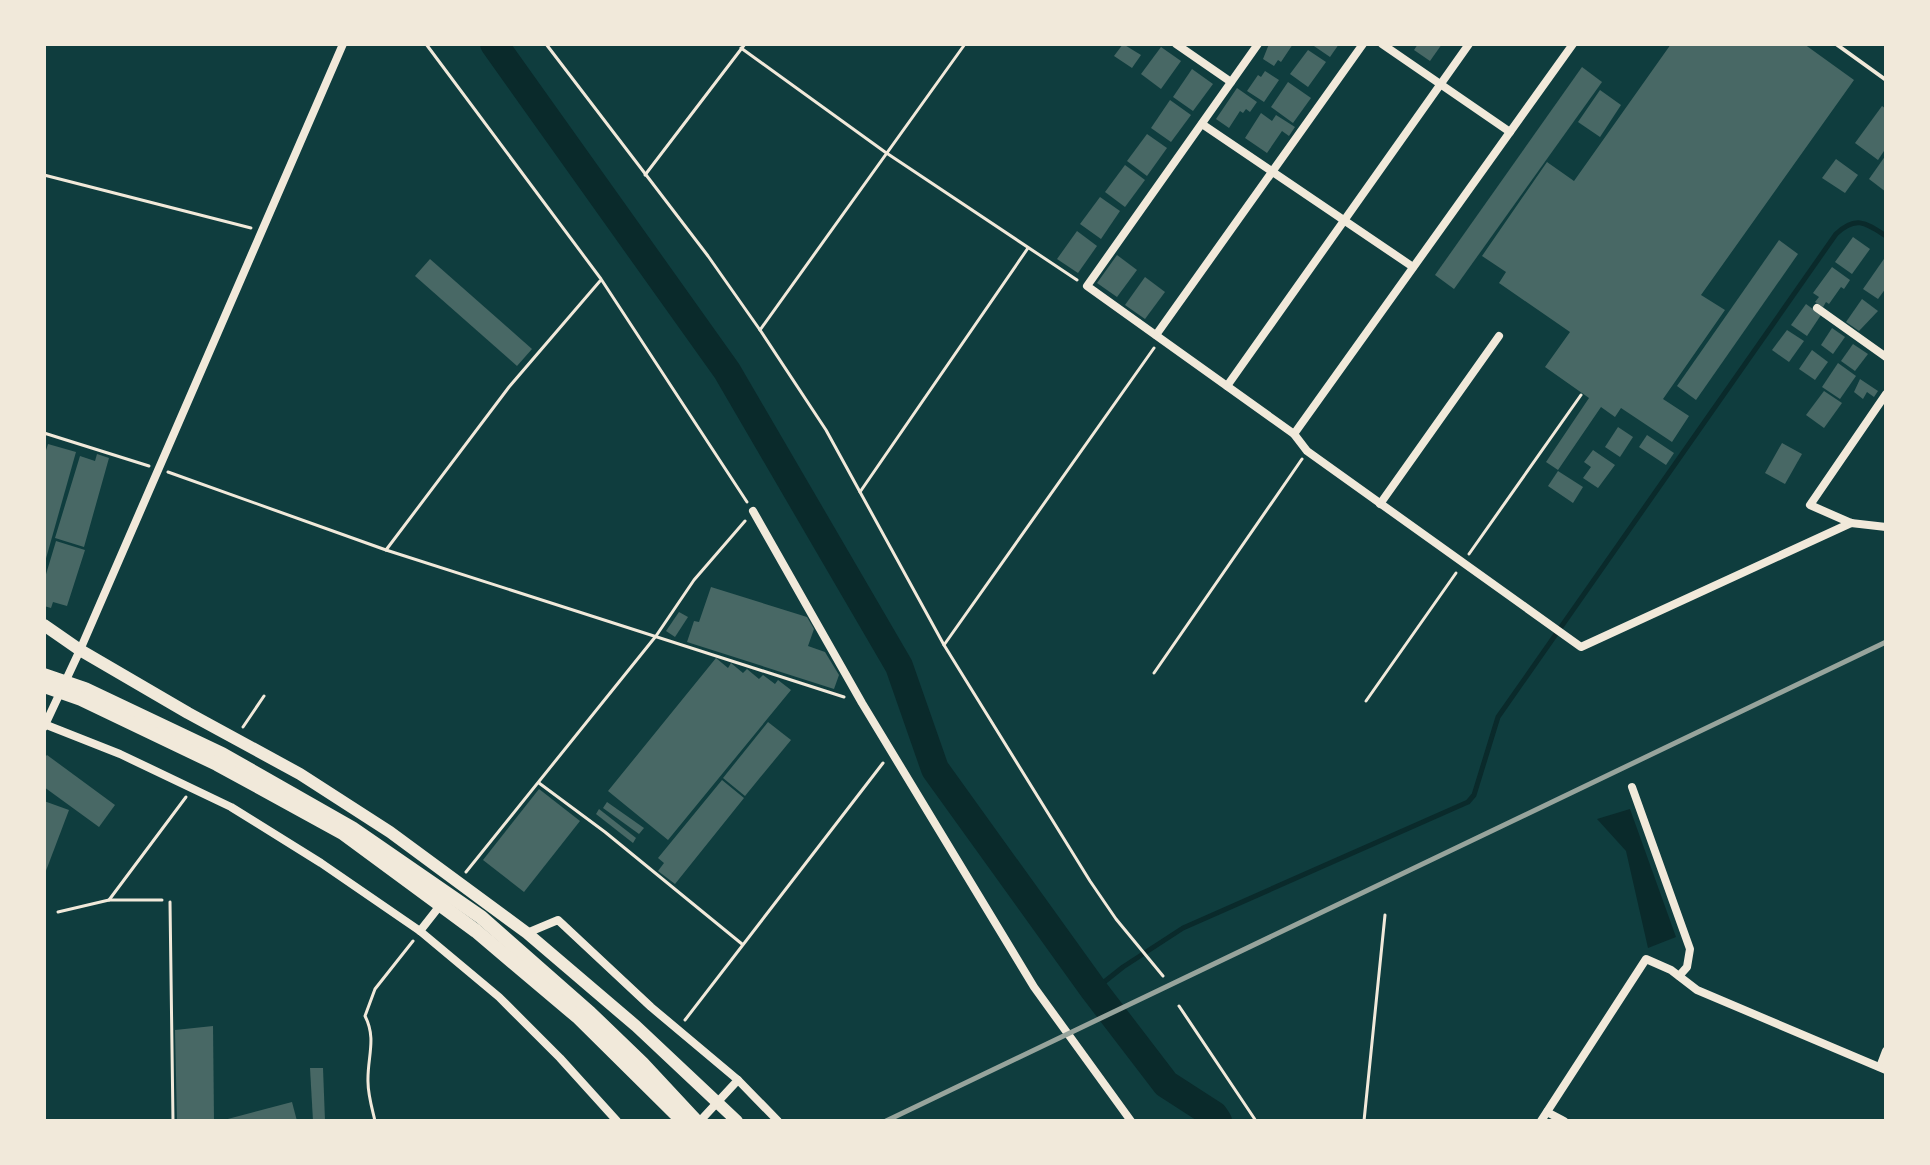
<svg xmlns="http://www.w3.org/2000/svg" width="1930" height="1165" font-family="'Alegreya Sans',sans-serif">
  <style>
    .water { fill: #0a2a2b }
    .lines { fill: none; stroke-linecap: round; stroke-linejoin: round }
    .stream { stroke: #0a2a2b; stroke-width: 5 }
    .river { stroke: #0a2a2b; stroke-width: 28 }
    .building { fill: #486865 }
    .path { stroke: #f1e9da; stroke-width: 3 }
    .service { stroke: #f1e9da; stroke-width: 4 }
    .minor { stroke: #f1e9da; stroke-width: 8 }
    .secondary { stroke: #f1e9da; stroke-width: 12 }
    .trunk { stroke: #f1e9da; stroke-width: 14 }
    .rail { stroke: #97a49c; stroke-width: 5 }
  </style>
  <rect width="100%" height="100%" fill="#0f3d3e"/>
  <polygon class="water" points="1630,809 1676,937 1648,948 1626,851 1597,819"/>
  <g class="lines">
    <path class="stream" d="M1094 990 1123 967 1183 928 1468 802 1474 795 1498 717 1836 234C1856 215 1866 223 1886 236"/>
    <polyline class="river" points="494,44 727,371 899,666 935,769 1094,990 1166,1084 1214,1115 1218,1121"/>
  </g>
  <g class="building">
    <polygon points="1123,44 1141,55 1132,68 1114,56"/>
    <polygon points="1269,44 1293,44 1281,62 1278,60 1274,66 1263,59"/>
    <polygon points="1311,44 1339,44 1330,57"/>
    <polygon points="1418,44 1442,44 1430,61 1414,50"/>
    <polygon points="1671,44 1804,44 1854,80 1701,295 1725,310 1663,399 1689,416 1672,442 1621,408 1615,417 1601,407 1558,470 1546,462 1589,398 1545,367 1570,332 1499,283 1506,272 1482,256 1547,162 1574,181"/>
    <polygon points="1161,47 1181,61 1161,89 1141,74"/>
    <polygon points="1308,50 1326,62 1308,87 1290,74"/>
    <polygon points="1582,67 1602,82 1454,289 1435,275"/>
    <polygon points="1192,69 1213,84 1193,111 1173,97"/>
    <polygon points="1265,71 1279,80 1264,102 1247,91 1258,75 1261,77"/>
    <polygon points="1288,82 1311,98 1293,123 1271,107"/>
    <polygon points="1237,88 1257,102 1250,112 1246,109 1243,113 1240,111 1229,128 1216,119"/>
    <polygon points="1600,90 1621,105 1600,137 1578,122"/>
    <polygon points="1170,100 1191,115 1171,142 1151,128"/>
    <polygon points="1882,106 1886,109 1886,148 1878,160 1855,143"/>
    <polygon points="1261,113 1272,121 1276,115 1295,127 1289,136 1282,131 1267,153 1245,138"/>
    <polygon points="1147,134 1167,148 1147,176 1127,161"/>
    <polygon points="1886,155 1886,192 1869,179"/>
    <polygon points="1836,159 1858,175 1845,193 1822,178"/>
    <polygon points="1125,165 1145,180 1125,207 1105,192"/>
    <polygon points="1100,197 1120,211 1101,239 1080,224"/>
    <polygon points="1077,231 1097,246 1078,273 1057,259"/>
    <polygon points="1853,237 1870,249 1852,274 1835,262"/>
    <polygon points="1779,240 1798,254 1696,400 1677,386"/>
    <polygon points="1117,255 1137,270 1117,297 1097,283"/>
    <polygon points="1886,256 1886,288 1878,299 1863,289"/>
    <polygon points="430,259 532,349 517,366 415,276"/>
    <polygon points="1832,267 1850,280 1844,289 1841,287 1829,304 1826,302 1823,307 1815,302 1819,297 1813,293"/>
    <polygon points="1145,277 1165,292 1145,319 1125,305"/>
    <polygon points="1862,299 1878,311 1859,331 1846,322"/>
    <polygon points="1806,304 1821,315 1807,336 1791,325"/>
    <polygon points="1832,328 1845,337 1833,354 1821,345"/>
    <polygon points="1787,330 1804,341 1789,362 1772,350"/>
    <polygon points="1853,344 1868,354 1855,371 1841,361"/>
    <polygon points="1812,350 1828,362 1815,380 1799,369"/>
    <polygon points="1838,363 1856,376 1840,399 1822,387"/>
    <polygon points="1860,379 1878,391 1874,397 1867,392 1863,399 1854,392"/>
    <polygon points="1824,391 1842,403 1824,428 1806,415"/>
    <polygon points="1618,427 1633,437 1620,457 1605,447"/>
    <polygon points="1647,435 1674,453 1666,465 1639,447"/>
    <polygon points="1782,443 1802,454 1785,484 1765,473"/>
    <polygon points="48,444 76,452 45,562 44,457"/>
    <polygon points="1593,450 1615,465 1598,488 1583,478 1591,467 1584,462"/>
    <polygon points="97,454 109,458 84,547 55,538 80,456 95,461"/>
    <polygon points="1558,471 1583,487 1573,503 1548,486"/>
    <polygon points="56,541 85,550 67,606 53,602 51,608 44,606 44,581"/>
    <polygon points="711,587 807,617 814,629 808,646 825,652 839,675 834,689 687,642 694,621 699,622"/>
    <polygon points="679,612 688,617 675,637 666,631"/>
    <polygon points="716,658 728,668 731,663 743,673 747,669 759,679 763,675 775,684 778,680 791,690 668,840 608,791"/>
    <polygon points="768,722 791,740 745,796 723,778"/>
    <polygon points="47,755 115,805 99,827 44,787 44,758"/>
    <polygon points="722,780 744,798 675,884 658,871 664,863 658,858"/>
    <polygon points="539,789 580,821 524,892 483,860"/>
    <polygon points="44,801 69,810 44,876"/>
    <polygon points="607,802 644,828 639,834 603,808"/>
    <polygon points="599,809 636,838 633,843 596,814"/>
    <polygon points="213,1026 214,1121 177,1121 175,1030"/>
    <polygon points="310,1068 323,1068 325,1121 313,1121"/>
    <polygon points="292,1102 297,1121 225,1121 224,1120"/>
  </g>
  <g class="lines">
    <g class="path">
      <polyline points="426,44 601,279 747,502"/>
      <polyline points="546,44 708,256 760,330 826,430 944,645 1090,881 1116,919 1163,976"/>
      <polyline points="741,48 885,152 1077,280"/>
      <polyline points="44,175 251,228"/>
      <polyline points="645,175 745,44"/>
      <polyline points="760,330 965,44"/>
      <polyline points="44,433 149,466"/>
      <polyline points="168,472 386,550 844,697"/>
      <polyline points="860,492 1028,248"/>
      <polyline points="386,550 509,387 600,281"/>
      <polyline points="1469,554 1581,395"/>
      <polyline points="944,645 1154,348"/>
      <polyline points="1154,673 1302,459"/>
      <polyline points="1366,701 1456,573"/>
      <polyline points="243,727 264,696"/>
      <polyline points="539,783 605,832 742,944"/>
      <polyline points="466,872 656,636 694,580 745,521"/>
      <polyline points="109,900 186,797"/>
      <polyline points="170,902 173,1121"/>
      <polyline points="58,912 109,900 162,900"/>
      <polyline points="1179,1006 1256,1121"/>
      <polyline points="685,1020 883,763"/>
      <path d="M375 1121C372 1108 368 1095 368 1082 367 1058 377 1039 365 1016L375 989 413 941"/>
      <polyline points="1364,1121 1385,915"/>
    </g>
    <polyline class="service" points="1836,44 1886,80"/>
    <g class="minor">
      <polyline points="1176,44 1231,82"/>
      <polyline points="1258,44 1087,286 1294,434 1307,451 1581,647 1851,523"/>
      <polyline points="1382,44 1510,132"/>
      <polyline points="1202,124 1413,267"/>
      <polyline points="1817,308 1886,357"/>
      <polyline points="1156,335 1363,44"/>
      <polyline points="1227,386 1469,44"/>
      <polyline points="1886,394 1810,505 1851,523 1886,527"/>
      <polyline points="1294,434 1573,44"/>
      <polyline points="1380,504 1499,336"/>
      <polyline points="753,511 862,703 1034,987 1131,1121"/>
      <polyline points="44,724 120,754 231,807 321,863 420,931 499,997 560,1058 617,1121"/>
      <polyline points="44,727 80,650 343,44"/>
      <polyline points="1632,787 1690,949 1687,967 1679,976"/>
      <polyline points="420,931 442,903"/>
      <polyline points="527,933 558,920 651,1007 738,1080 700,1121"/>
      <polyline points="1880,1067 1886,1051"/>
      <polyline points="738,1080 778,1121"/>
      <polyline points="1547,1112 1564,1121"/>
      <polyline points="1541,1121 1646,959 1671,970 1697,990 1886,1070"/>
    </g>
    <polyline class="secondary" points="44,625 80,650 188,713 300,774 390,832 527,933 636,1026 737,1121"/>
    <g class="trunk">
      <polyline points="44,675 85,689 222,754 352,828 481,917 590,1013 642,1063 696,1121"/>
      <polyline points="44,686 81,699 217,764 343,833 476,931 579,1018 683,1121"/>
    </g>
    <polyline class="rail" points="886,1121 1886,642"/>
  </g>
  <rect width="1930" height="1165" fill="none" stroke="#f1e9da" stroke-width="92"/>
</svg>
